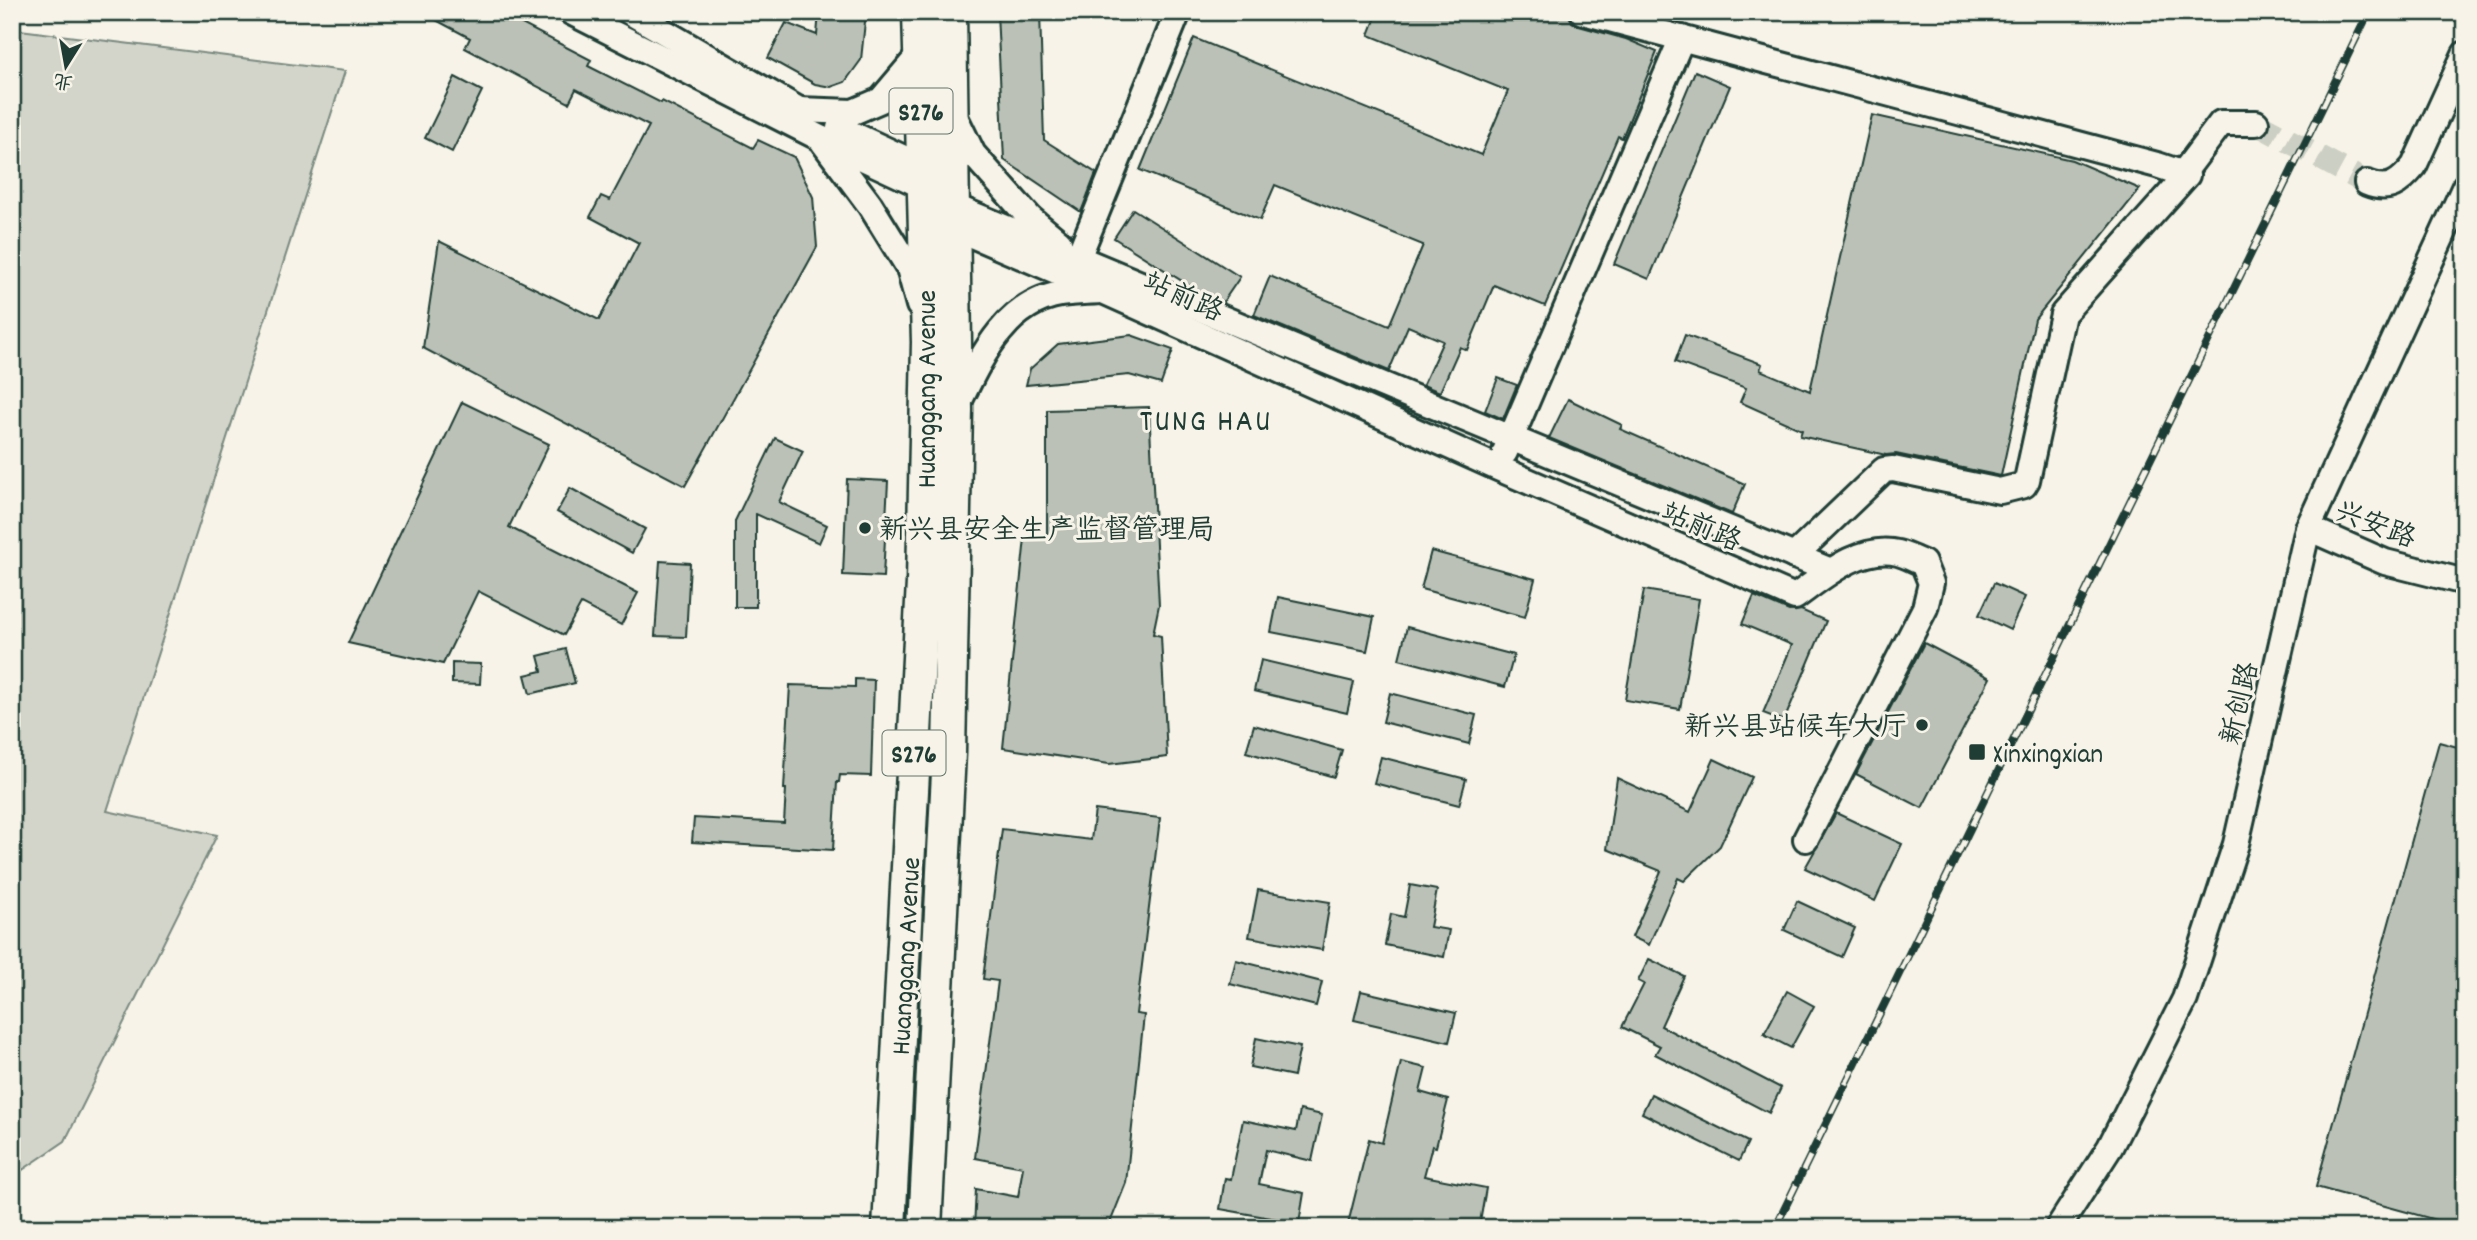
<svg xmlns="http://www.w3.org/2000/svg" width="2477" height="1240" font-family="Dekko,'LXGW WenKai TC',sans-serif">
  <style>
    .green { fill: #d3d5ca; stroke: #79897f; stroke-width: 2 }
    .building { fill: #bbc1b6; stroke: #1f3d34; stroke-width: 2 }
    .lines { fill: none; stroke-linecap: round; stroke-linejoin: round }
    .minor-tunnel { stroke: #cccfc4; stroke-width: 24; stroke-dasharray: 24 12; stroke-linecap: butt }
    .minor-casing { stroke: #1f3d34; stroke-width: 30 }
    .major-casing { stroke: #1f3d34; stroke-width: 37 }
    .minor { stroke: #f7f3e8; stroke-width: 24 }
    .major { stroke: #f7f3e8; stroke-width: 32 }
    .rail-casing { stroke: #1f3d34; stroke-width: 8 }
    .rail { stroke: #f7f3e8; stroke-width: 5; stroke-dasharray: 16; stroke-linecap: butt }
    .poi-dot { fill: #1f3d34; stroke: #f7f3e8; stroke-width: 2.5 }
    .labels { text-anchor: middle; stroke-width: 6; stroke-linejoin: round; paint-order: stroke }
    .shield { fill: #f7f3e8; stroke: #60746a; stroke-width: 2 }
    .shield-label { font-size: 26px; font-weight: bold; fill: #1f3d34 }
    .street-label { font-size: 28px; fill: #1f3d34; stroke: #f7f3e8 }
    .poi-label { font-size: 28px; fill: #1f3d34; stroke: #f7f3e8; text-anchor: start }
    .quarter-label { font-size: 32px; letter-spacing: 2px; fill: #1f3d34; stroke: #f7f3e8 }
  </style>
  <rect width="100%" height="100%" fill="#f7f3e8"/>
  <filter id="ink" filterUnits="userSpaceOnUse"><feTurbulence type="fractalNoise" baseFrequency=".0143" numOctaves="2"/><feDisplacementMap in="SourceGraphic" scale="14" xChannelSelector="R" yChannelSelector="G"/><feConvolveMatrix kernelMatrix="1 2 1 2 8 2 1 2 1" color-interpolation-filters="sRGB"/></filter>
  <g filter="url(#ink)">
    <polygon class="green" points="12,29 345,71 107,811 217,835 65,1141 12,1177"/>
    <g class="building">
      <polygon points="421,12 499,12 591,60 588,66 661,103 662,101 753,148 758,140 794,157 813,197 817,247 685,486 423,348 439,241 599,320 639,243 590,217 601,196 610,200 649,126 576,89 569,103 465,48 470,38"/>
      <polygon points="819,12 866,12 861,60 845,82 831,87 815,84 768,58 786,23 817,35"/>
      <polygon points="997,12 1040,12 1044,140 1096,173 1081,212 1004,160"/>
      <polygon points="1378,12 1561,12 1569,15 1572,22 1579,26 1626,39 1657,52 1622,138 1618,136 1545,306 1494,285 1467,350 1460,347 1440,392 1423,385 1443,341 1408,326 1389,371 1254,315 1270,276 1389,326 1423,245 1275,185 1260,220 1140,170 1194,38 1481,155 1508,91 1369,35"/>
      <polygon points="1695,71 1730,86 1649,279 1614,264"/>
      <polygon points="455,77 482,91 452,152 425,138"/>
      <polygon points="1872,115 2072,160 2140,189 2035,319 2001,476 1896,454 1886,455 1800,436 1802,430 1740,402 1746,388 1675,362 1685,335 1762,364 1760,370 1810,391"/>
      <polygon points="1133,209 1240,277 1223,302 1201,293 1114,238"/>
      <polygon points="1131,335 1173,350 1161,384 1129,375 1026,385 1030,369 1058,344"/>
      <polygon points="1498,378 1517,385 1503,419 1485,411"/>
      <polygon points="1568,399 1622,425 1620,429 1745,484 1732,514 1549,438"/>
      <polygon points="462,402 549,444 509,527 638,593 621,625 581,604 564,635 478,591 443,664 348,643"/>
      <polygon points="1149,407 1159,605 1153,634 1161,636 1167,757 1109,764 1003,748 1025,538 1047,536 1047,410"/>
      <polygon points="775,438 803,451 779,502 827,525 819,543 756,514 756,607 735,607 735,521"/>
      <polygon points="847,479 888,481 883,577 843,575"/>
      <polygon points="570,488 645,529 632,553 557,512"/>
      <polygon points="1431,551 1535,579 1525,617 1421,589"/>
      <polygon points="660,561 690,563 686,637 655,636"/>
      <polygon points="1994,583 2025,597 2010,630 1979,615"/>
      <polygon points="1644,590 1699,599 1680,709 1625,700"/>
      <polygon points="1754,596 1789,611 1801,610 1826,621 1784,721 1763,713 1792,645 1742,624"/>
      <polygon points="1278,597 1374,617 1367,651 1271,632"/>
      <polygon points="1407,627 1514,655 1505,687 1399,659"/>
      <polygon points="1924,643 1990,678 1922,808 1856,774"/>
      <polygon points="566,649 575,683 530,694 525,675 542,671 538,656"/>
      <polygon points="1261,660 1354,682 1347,713 1254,691"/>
      <polygon points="452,663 481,664 480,684 452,683"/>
      <polygon points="855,679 874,680 871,776 840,775 839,782 837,782 833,850 692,842 694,818 784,823 786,789 784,789 790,685 855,687"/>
      <polygon points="1390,693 1476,715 1469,744 1383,722"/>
      <polygon points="1254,725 1342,750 1334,777 1246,752"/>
      <polygon points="2439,742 2465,749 2465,1228 2316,1187"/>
      <polygon points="1381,757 1466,779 1459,805 1374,783"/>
      <polygon points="1714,759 1752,777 1720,846 1684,881 1678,878 1649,945 1632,937 1661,871 1607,849 1617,778 1690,812"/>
      <polygon points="1095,810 1160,818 1136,1014 1144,1015 1126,1183 1108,1228 974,1228 976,1189 1018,1197 1023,1167 975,1158 998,981 983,979 1002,829 1091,840"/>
      <polygon points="1836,813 1902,844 1875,901 1805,868"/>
      <polygon points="1410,885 1437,890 1430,927 1449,930 1444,957 1385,945 1391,914 1404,917"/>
      <polygon points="1258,890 1330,902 1322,950 1249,937"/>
      <polygon points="1797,901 1855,928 1842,957 1784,930"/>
      <polygon points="1649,959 1684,976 1661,1026 1781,1088 1769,1113 1655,1054 1660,1046 1622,1027 1644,984 1638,981"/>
      <polygon points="1236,960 1322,982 1316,1006 1230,984"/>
      <polygon points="1361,991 1456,1013 1449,1042 1354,1020"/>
      <polygon points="1787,991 1814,1006 1791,1048 1764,1034"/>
      <polygon points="1256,1038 1300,1047 1294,1076 1250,1067"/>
      <polygon points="1401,1062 1426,1068 1420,1092 1448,1100 1436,1147 1432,1146 1424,1176 1486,1188 1479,1228 1347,1228 1369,1139 1382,1143"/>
      <polygon points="1651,1094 1748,1142 1739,1161 1642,1113"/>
      <polygon points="1300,1110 1322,1115 1312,1161 1266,1150 1259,1184 1304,1193 1299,1223 1220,1209 1225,1178 1231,1179 1243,1120 1296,1131"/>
    </g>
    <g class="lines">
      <polyline class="minor-tunnel" points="2256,123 2367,183"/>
      <defs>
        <g id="minor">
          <path d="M571 12 820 138 923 186 953 227 1103 291 1498 468 1795 597C1823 577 1860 544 1898 553 1906 555 1915 560 1923 563L1931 583 1925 608 1806 839"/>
          <polyline points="630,12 799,110"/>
          <polyline points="1583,12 2157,165 2187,175 2063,314 2027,480 2024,485 2000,491 1893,469 1884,470 1794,556"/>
          <polyline points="798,110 853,112 881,100 920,54"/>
          <polyline points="954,115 973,154 1030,218 1059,242"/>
          <polyline points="839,128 923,167 953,206 1831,571"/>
          <polyline points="823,142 870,205 909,268 919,305"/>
          <polyline points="2184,172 2221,123 2256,123"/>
          <path d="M2367 183C2389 192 2400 183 2414 166L2465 54"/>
          <polyline points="1078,258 1178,12"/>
          <path d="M957 406C980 360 1004 303 1061 294 1074 292 1087 292 1100 291"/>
          <polyline points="1505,452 1682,38"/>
          <polyline points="2308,528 2385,562 2465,582"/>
          <polyline points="2058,1228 2110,1147 2185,999 2236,844 2308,528 2465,186"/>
        </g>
        <g id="major">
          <polyline points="889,1228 923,582 928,342 919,12"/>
          <polyline points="925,1228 949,753 956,410 950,12"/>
        </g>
      </defs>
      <use href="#minor" class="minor-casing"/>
      <use href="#major" class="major-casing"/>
      <use href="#minor" class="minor"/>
      <use href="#major" class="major"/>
      <defs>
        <polyline id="rail" points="1775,1228 2369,12"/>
      </defs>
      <use href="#rail" class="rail-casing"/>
      <use href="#rail" class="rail"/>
    </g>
  </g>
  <g class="poi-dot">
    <circle cx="865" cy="528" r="7"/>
    <circle cx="1922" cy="725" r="7"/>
    <rect x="1968" y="743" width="18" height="18" rx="3.5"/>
  </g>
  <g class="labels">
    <g class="shield">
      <rect x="889.5" y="88.5" width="63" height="45" rx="5"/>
      <rect x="882.5" y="730.5" width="63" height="45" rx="5"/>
    </g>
    <g class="shield-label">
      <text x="921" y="120">S276</text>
      <text x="914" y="762">S276</text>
    </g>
    <g class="street-label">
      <text transform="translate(1184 295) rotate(24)" y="10">站前路</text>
      <text transform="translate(925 389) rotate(-90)" y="10">Huanggang Avenue</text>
      <text transform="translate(2376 523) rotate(21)" y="10">兴安路</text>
      <text transform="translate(1702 525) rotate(23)" y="10">站前路</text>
      <text transform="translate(2238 703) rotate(-77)" y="10">新创路</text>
      <text transform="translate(904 956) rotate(-87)" y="10">Huanggang Avenue</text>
    </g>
    <g class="poi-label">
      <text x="879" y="538">新兴县安全生产监督管理局</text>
      <text x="1908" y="735" text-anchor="end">新兴县站候车大厅</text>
      <text x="1993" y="762">Xinxingxian</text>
    </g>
    <g class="quarter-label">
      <text x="1206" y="430">TUNG HAU</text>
    </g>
  </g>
  <rect width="2477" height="1240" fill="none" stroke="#f7f3e8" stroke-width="42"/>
  <rect x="21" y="21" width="2435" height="1198" fill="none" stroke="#1f3d34" stroke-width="2.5" filter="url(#ink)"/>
  <g transform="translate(66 66) rotate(191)" stroke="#f7f3e8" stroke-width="5" paint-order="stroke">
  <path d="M0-5L12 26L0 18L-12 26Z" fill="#1f3d34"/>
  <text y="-10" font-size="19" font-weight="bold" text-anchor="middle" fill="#1f3d34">北</text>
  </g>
</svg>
